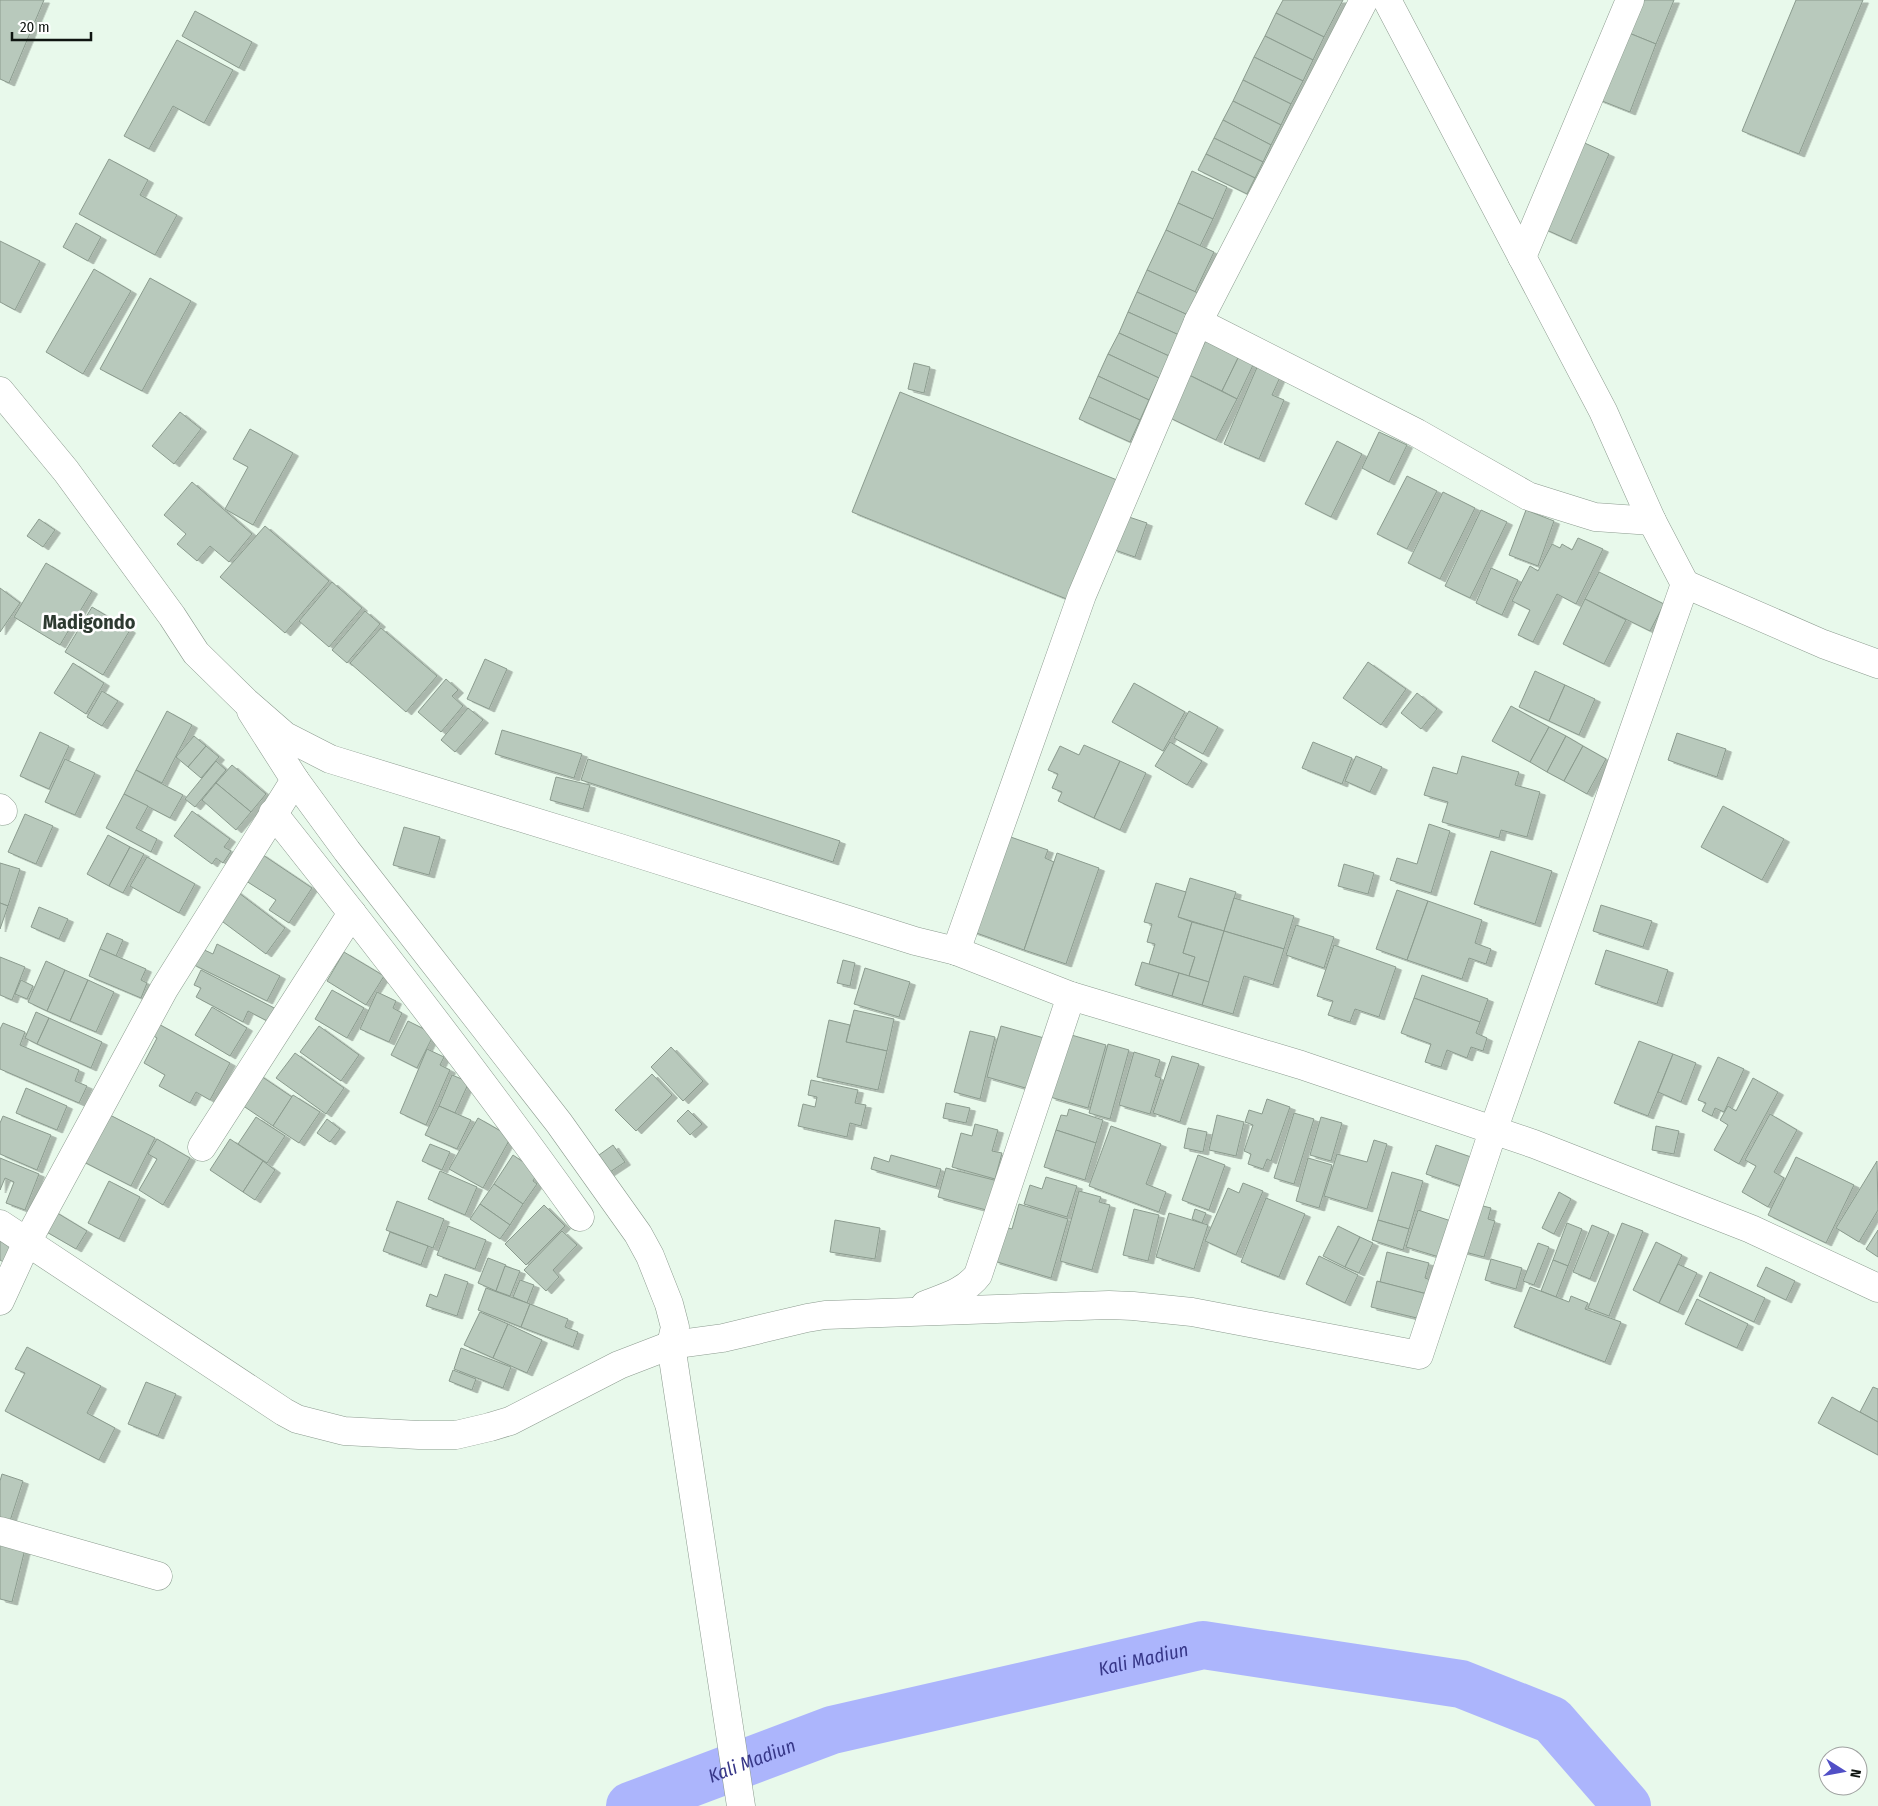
<svg xmlns="http://www.w3.org/2000/svg" width="1878" height="1806" font-family="'Fira Sans Condensed',sans-serif">
  <style>
    .lines { fill: none; stroke-linecap: round; stroke-linejoin: round }
    .river { stroke: #acb5fc; stroke-width: 48 }
    .building { fill: #b8c9bc; stroke: #8b9b8e; filter: url(#shadow) }
    .minor-casing { stroke: #8c9b8f; stroke-width: 29 }
    .major-casing { stroke: #8c9b8f; stroke-width: 29 }
    .minor { stroke: #fff; stroke-width: 28 }
    .major { stroke: #fff; stroke-width: 28 }
    .labels { text-anchor: middle; stroke-width: 5; stroke-linejoin: round; paint-order: stroke }
    .water-label { font-size: 19px; font-style: italic; fill: #373788; stroke: #fff }
    .quarter-label { font-size: 20px; font-weight: bold; fill: #2d3a30; stroke: #fff }
  </style>
  <defs>
    <filter id="shadow"><feDropShadow dx="5.5" dy="3" stdDeviation="0" flood-color="#0004"/></filter>
  </defs>
  <rect width="100%" height="100%" fill="#e8f9eb"/>
  <g class="lines">
    <path class="river" id="s1" d="M630 1806 832 1730 1203 1645 1461 1684 1552 1720 1627 1806"/>
  </g>
  <g class="building">
    <polygon points="0,0 44,0 9,83 0,79"/>
    <polygon points="1283,0 1343,0 1324,37 1276,13"/>
    <polygon points="1636,0 1674,0 1656,44 1624,31"/>
    <polygon points="1796,0 1863,0 1799,154 1742,131"/>
    <polygon points="195,11 252,42 239,68 182,36"/>
    <polygon points="1276,13 1324,37 1313,60 1265,36"/>
    <polygon points="1624,31 1656,44 1630,112 1597,99"/>
    <polygon points="1265,36 1313,60 1303,81 1254,57"/>
    <polygon points="177,40 233,70 204,123 173,106 149,149 124,136"/>
    <polygon points="1254,57 1303,81 1291,104 1243,80"/>
    <polygon points="1243,80 1291,104 1281,125 1233,101"/>
    <polygon points="1233,101 1281,125 1271,145 1223,120"/>
    <polygon points="1223,120 1271,145 1263,162 1214,138"/>
    <polygon points="1214,138 1263,162 1255,178 1206,154"/>
    <polygon points="1578,140 1609,154 1571,241 1540,227"/>
    <polygon points="1206,154 1255,178 1247,194 1198,170"/>
    <polygon points="109,159 148,180 140,195 177,215 155,255 79,214"/>
    <polygon points="1192,171 1227,187 1213,219 1178,203"/>
    <polygon points="1178,203 1213,219 1200,246 1166,230"/>
    <polygon points="76,223 101,237 88,261 63,247"/>
    <polygon points="1166,230 1214,252 1195,292 1147,270"/>
    <polygon points="0,241 40,261 15,310 0,302"/>
    <polygon points="94,269 131,291 83,374 46,352"/>
    <polygon points="1147,270 1198,293 1188,315 1137,292"/>
    <polygon points="150,278 191,301 142,391 100,369"/>
    <polygon points="1137,292 1188,315 1179,335 1128,312"/>
    <polygon points="1128,312 1179,335 1169,356 1119,333"/>
    <polygon points="1119,333 1169,356 1159,378 1108,354"/>
    <polygon points="1206,340 1239,356 1222,391 1189,375"/>
    <polygon points="1108,354 1159,378 1149,400 1098,376"/>
    <polygon points="1239,356 1254,363 1237,399 1222,391"/>
    <polygon points="914,363 930,367 924,393 908,389"/>
    <polygon points="1258,365 1281,375 1272,395 1284,400 1259,459 1224,444"/>
    <polygon points="1189,375 1237,399 1216,440 1168,417"/>
    <polygon points="1098,376 1149,400 1140,420 1089,397"/>
    <polygon points="900,392 1117,480 1069,600 852,512"/>
    <polygon points="1089,397 1140,420 1130,442 1079,419"/>
    <polygon points="180,412 201,429 174,464 152,446"/>
    <polygon points="250,429 293,453 253,525 225,509 248,467 233,459"/>
    <polygon points="1379,432 1407,445 1389,482 1362,468"/>
    <polygon points="1337,441 1362,454 1331,517 1305,504"/>
    <polygon points="1407,476 1437,491 1407,549 1377,534"/>
    <polygon points="192,482 252,534 229,562 210,546 197,561 177,544 186,534 164,515"/>
    <polygon points="1443,492 1475,508 1440,579 1408,563"/>
    <polygon points="1481,510 1507,522 1470,598 1445,586"/>
    <polygon points="1526,510 1554,521 1538,566 1509,555"/>
    <polygon points="1123,515 1147,523 1135,557 1112,549"/>
    <polygon points="39,519 55,530 43,547 27,536"/>
    <polygon points="265,526 329,581 285,633 220,577"/>
    <polygon points="1578,538 1603,549 1576,604 1557,594 1533,642 1518,635 1530,610 1512,601 1530,566 1538,571 1552,544 1560,548 1562,544 1572,550"/>
    <polygon points="46,563 92,591 60,645 14,617"/>
    <polygon points="1491,568 1518,580 1502,615 1476,603"/>
    <polygon points="1599,572 1664,604 1650,631 1585,599"/>
    <polygon points="332,582 362,608 329,647 299,621"/>
    <polygon points="0,588 20,603 0,632"/>
    <polygon points="1585,599 1626,620 1604,664 1563,644"/>
    <polygon points="92,607 130,630 103,675 65,652"/>
    <polygon points="365,611 380,624 347,663 332,650"/>
    <polygon points="381,628 437,676 406,712 350,663"/>
    <polygon points="485,659 507,669 489,709 467,699"/>
    <polygon points="1368,662 1406,689 1381,725 1343,698"/>
    <polygon points="73,663 104,683 86,714 54,693"/>
    <polygon points="1535,671 1565,685 1549,721 1519,707"/>
    <polygon points="446,679 458,690 452,696 463,706 441,732 418,712"/>
    <polygon points="1134,683 1185,712 1163,751 1112,722"/>
    <polygon points="1565,685 1595,699 1579,735 1549,721"/>
    <polygon points="102,691 118,701 102,726 87,717"/>
    <polygon points="1417,693 1437,709 1421,729 1401,713"/>
    <polygon points="1511,706 1549,727 1530,762 1492,741"/>
    <polygon points="468,708 483,720 455,752 441,740"/>
    <polygon points="167,711 192,725 162,783 136,770"/>
    <polygon points="1189,711 1218,727 1203,754 1174,738"/>
    <polygon points="1549,727 1566,736 1547,772 1530,762"/>
    <polygon points="502,730 582,754 574,778 495,754"/>
    <polygon points="40,732 69,746 49,789 20,776"/>
    <polygon points="1677,733 1726,749 1717,777 1668,760"/>
    <polygon points="194,736 206,746 188,767 176,757"/>
    <polygon points="1566,736 1583,746 1564,781 1547,772"/>
    <polygon points="1170,742 1202,761 1187,785 1155,766"/>
    <polygon points="1313,742 1352,758 1342,784 1302,768"/>
    <polygon points="1084,745 1120,761 1094,818 1058,801 1062,792 1052,788 1058,774 1048,770 1060,746 1079,755"/>
    <polygon points="206,746 219,757 201,778 188,767"/>
    <polygon points="1583,746 1606,759 1587,794 1564,781"/>
    <polygon points="1356,756 1382,767 1370,792 1345,781"/>
    <polygon points="1462,756 1519,772 1515,785 1540,792 1527,837 1501,830 1499,838 1442,822 1448,802 1424,795 1433,767 1457,774"/>
    <polygon points="65,759 95,773 75,815 45,802"/>
    <polygon points="588,759 840,841 833,862 581,780"/>
    <polygon points="216,761 226,770 195,807 185,799"/>
    <polygon points="1120,761 1146,773 1120,830 1094,818"/>
    <polygon points="232,765 266,794 251,812 216,783"/>
    <polygon points="136,770 183,795 170,818 124,794"/>
    <polygon points="556,777 590,785 583,809 550,800"/>
    <polygon points="216,783 251,812 236,830 202,800"/>
    <polygon points="124,794 148,806 136,828 157,839 151,852 106,828"/>
    <polygon points="1723,806 1784,839 1762,880 1701,847"/>
    <polygon points="192,811 230,839 224,847 231,851 223,863 216,858 212,864 174,836"/>
    <polygon points="25,814 53,826 36,864 8,852"/>
    <polygon points="1429,824 1450,831 1431,893 1390,880 1397,858 1417,864"/>
    <polygon points="404,827 440,837 429,875 393,865"/>
    <polygon points="1002,834 1048,850 1045,858 1054,862 1024,950 968,930"/>
    <polygon points="108,835 130,847 109,886 87,874"/>
    <polygon points="130,847 144,854 123,893 109,886"/>
    <polygon points="1491,851 1552,871 1535,924 1474,904"/>
    <polygon points="260,853 312,888 289,923 269,910 276,900 243,879"/>
    <polygon points="1057,853 1099,868 1066,964 1024,950"/>
    <polygon points="147,857 195,884 179,913 130,886"/>
    <polygon points="0,863 20,869 8,906 0,903"/>
    <polygon points="1344,864 1374,873 1368,894 1338,886"/>
    <polygon points="1190,878 1236,892 1224,931 1178,917"/>
    <polygon points="1156,883 1186,892 1178,917 1192,922 1183,953 1195,957 1189,976 1149,964 1155,944 1147,942 1152,924 1144,922"/>
    <polygon points="235,890 285,928 266,954 215,916"/>
    <polygon points="1397,890 1428,901 1407,960 1376,949"/>
    <polygon points="1234,898 1294,916 1284,949 1224,931"/>
    <polygon points="1428,901 1482,920 1475,943 1491,949 1486,964 1469,958 1462,979 1407,960"/>
    <polygon points="0,903 8,906 0,929"/>
    <polygon points="1601,905 1652,921 1643,947 1593,931"/>
    <polygon points="39,907 68,919 59,939 31,927"/>
    <polygon points="1192,922 1224,931 1209,982 1189,976 1195,957 1183,953"/>
    <polygon points="1296,925 1334,937 1324,968 1286,955"/>
    <polygon points="1224,931 1284,949 1273,985 1244,976 1233,1014 1202,1005"/>
    <polygon points="107,933 123,940 116,956 100,949"/>
    <polygon points="217,944 280,976 267,1001 192,964 200,948 213,954"/>
    <polygon points="1334,945 1396,967 1379,1017 1355,1009 1350,1022 1328,1015 1333,1001 1317,996"/>
    <polygon points="100,949 146,969 141,980 147,983 141,998 89,976"/>
    <polygon points="1606,950 1668,970 1657,1004 1595,984"/>
    <polygon points="344,952 384,976 366,1005 327,981"/>
    <polygon points="0,957 25,967 12,1000 0,995"/>
    <polygon points="843,960 855,963 850,986 837,983"/>
    <polygon points="46,961 65,970 47,1011 28,1002"/>
    <polygon points="1142,962 1179,973 1172,996 1135,985"/>
    <polygon points="865,968 910,982 899,1017 854,1004"/>
    <polygon points="65,970 88,980 70,1021 47,1011"/>
    <polygon points="201,970 278,1010 271,1023 248,1011 243,1022 196,997 201,988 194,985"/>
    <polygon points="1179,973 1209,982 1202,1005 1172,996"/>
    <polygon points="1422,975 1488,999 1480,1022 1414,998"/>
    <polygon points="21,980 33,986 27,999 15,994"/>
    <polygon points="88,980 114,992 96,1032 70,1021"/>
    <polygon points="332,990 364,1008 347,1038 315,1019"/>
    <polygon points="377,992 396,1001 393,1008 402,1013 389,1042 360,1029"/>
    <polygon points="1414,998 1480,1022 1476,1033 1487,1038 1483,1051 1471,1047 1467,1058 1447,1050 1441,1067 1425,1062 1431,1044 1401,1033"/>
    <polygon points="212,1007 247,1028 230,1056 195,1035"/>
    <polygon points="854,1010 894,1019 887,1051 846,1042"/>
    <polygon points="36,1012 49,1018 37,1044 25,1038"/>
    <polygon points="49,1018 102,1042 91,1068 37,1044"/>
    <polygon points="829,1020 850,1025 846,1042 887,1051 878,1090 817,1077"/>
    <polygon points="153,1021 230,1063 210,1100 196,1092 190,1103 159,1086 165,1075 144,1063 157,1038 147,1032"/>
    <polygon points="408,1021 434,1034 417,1068 391,1055"/>
    <polygon points="3,1023 25,1032 20,1045 79,1070 75,1081 87,1086 79,1103 0,1069 0,1029"/>
    <polygon points="319,1026 359,1055 341,1081 300,1052"/>
    <polygon points="1001,1026 1044,1038 1029,1089 987,1077"/>
    <polygon points="970,1031 995,1037 980,1099 954,1092"/>
    <polygon points="1068,1034 1106,1045 1088,1108 1050,1097"/>
    <polygon points="1639,1041 1673,1054 1648,1116 1614,1103"/>
    <polygon points="1108,1044 1129,1050 1110,1119 1089,1113"/>
    <polygon points="671,1047 703,1081 683,1101 651,1067"/>
    <polygon points="427,1049 444,1057 440,1065 450,1070 426,1125 400,1113"/>
    <polygon points="1134,1052 1160,1060 1155,1076 1161,1078 1150,1114 1119,1105"/>
    <polygon points="295,1053 344,1088 326,1114 276,1078"/>
    <polygon points="1673,1054 1696,1063 1681,1102 1658,1092"/>
    <polygon points="1172,1056 1199,1064 1180,1122 1153,1113"/>
    <polygon points="1718,1057 1744,1069 1724,1112 1715,1108 1712,1116 1702,1111 1706,1103 1698,1100"/>
    <polygon points="258,1074 292,1097 273,1126 239,1103"/>
    <polygon points="652,1074 672,1095 636,1131 615,1110"/>
    <polygon points="452,1075 469,1082 455,1113 439,1106"/>
    <polygon points="1753,1078 1778,1092 1739,1164 1714,1150 1728,1125 1720,1120 1728,1106 1736,1111"/>
    <polygon points="811,1080 858,1090 855,1103 866,1105 861,1126 850,1123 847,1137 798,1126 803,1104 815,1107 817,1097 808,1095"/>
    <polygon points="26,1088 67,1106 57,1130 16,1113"/>
    <polygon points="293,1095 320,1112 299,1143 273,1126"/>
    <polygon points="1267,1099 1290,1107 1271,1161 1267,1159 1263,1169 1248,1164 1251,1154 1244,1151 1253,1125 1245,1122 1249,1110 1262,1114"/>
    <polygon points="946,1103 970,1108 966,1123 943,1118"/>
    <polygon points="439,1106 471,1120 457,1149 425,1135"/>
    <polygon points="1069,1109 1103,1120 1096,1143 1056,1130 1061,1115 1067,1116"/>
    <polygon points="688,1110 702,1124 690,1135 677,1121"/>
    <polygon points="102,1111 155,1138 131,1186 78,1159"/>
    <polygon points="1294,1113 1314,1119 1294,1184 1274,1178"/>
    <polygon points="1770,1114 1797,1130 1774,1172 1784,1178 1768,1207 1742,1192 1756,1166 1745,1160"/>
    <polygon points="1217,1115 1244,1122 1236,1156 1209,1150"/>
    <polygon points="3,1116 51,1135 37,1170 0,1154 0,1123"/>
    <polygon points="256,1117 285,1136 267,1163 238,1144"/>
    <polygon points="1321,1117 1342,1123 1331,1161 1310,1155"/>
    <polygon points="478,1118 511,1137 483,1188 449,1169"/>
    <polygon points="327,1119 340,1129 330,1142 317,1133"/>
    <polygon points="975,1124 998,1130 992,1151 1002,1153 995,1179 952,1167 961,1133 972,1136"/>
    <polygon points="1111,1126 1161,1144 1146,1184 1166,1192 1159,1212 1089,1186"/>
    <polygon points="1656,1126 1679,1131 1674,1154 1652,1150"/>
    <polygon points="1188,1128 1207,1132 1203,1152 1184,1148"/>
    <polygon points="1056,1130 1096,1143 1085,1180 1044,1167"/>
    <polygon points="157,1139 190,1158 163,1205 139,1190 157,1159 148,1154"/>
    <polygon points="230,1139 263,1161 243,1192 210,1170"/>
    <polygon points="1374,1140 1387,1144 1367,1209 1324,1196 1337,1154 1367,1162"/>
    <polygon points="430,1144 450,1152 442,1170 422,1161"/>
    <polygon points="613,1145 625,1162 607,1174 592,1160"/>
    <polygon points="1436,1145 1474,1158 1464,1187 1426,1174"/>
    <polygon points="513,1155 538,1172 533,1181 537,1184 523,1204 494,1184"/>
    <polygon points="891,1155 941,1169 936,1187 871,1169 874,1157 889,1162"/>
    <polygon points="1198,1155 1225,1165 1209,1210 1182,1200"/>
    <polygon points="1796,1157 1854,1185 1826,1243 1768,1215"/>
    <polygon points="0,1158 39,1174 25,1210 6,1203 14,1182 5,1178 0,1190"/>
    <polygon points="1308,1158 1332,1165 1319,1208 1296,1201"/>
    <polygon points="263,1161 275,1170 255,1200 243,1192"/>
    <polygon points="1877,1161 1878,1210 1859,1242 1836,1228"/>
    <polygon points="946,1168 998,1181 990,1211 938,1197"/>
    <polygon points="440,1171 477,1187 465,1215 428,1199"/>
    <polygon points="1392,1172 1423,1181 1409,1229 1378,1220"/>
    <polygon points="1046,1177 1077,1186 1067,1217 1024,1204 1030,1185 1042,1189"/>
    <polygon points="109,1181 140,1197 119,1239 88,1223"/>
    <polygon points="1243,1183 1263,1191 1236,1255 1205,1241 1228,1188 1239,1193"/>
    <polygon points="494,1184 523,1204 510,1225 480,1204"/>
    <polygon points="1079,1191 1101,1197 1099,1202 1110,1205 1092,1270 1060,1261"/>
    <polygon points="1559,1192 1571,1199 1554,1234 1542,1228"/>
    <polygon points="1266,1198 1305,1214 1279,1277 1241,1262"/>
    <polygon points="397,1201 444,1219 433,1248 386,1230"/>
    <polygon points="480,1204 510,1225 500,1239 470,1219"/>
    <polygon points="1019,1204 1068,1219 1051,1278 994,1261 1004,1227 1012,1229"/>
    <polygon points="1475,1204 1491,1208 1488,1219 1495,1221 1484,1257 1461,1251"/>
    <polygon points="544,1205 565,1226 526,1265 505,1244"/>
    <polygon points="49,1208 87,1231 76,1249 38,1227"/>
    <polygon points="1134,1209 1159,1215 1148,1261 1123,1255"/>
    <polygon points="1195,1209 1206,1213 1202,1223 1192,1219"/>
    <polygon points="1418,1210 1451,1221 1439,1257 1406,1247"/>
    <polygon points="1169,1213 1208,1225 1194,1269 1156,1257"/>
    <polygon points="835,1220 880,1228 875,1259 830,1252"/>
    <polygon points="1378,1220 1409,1229 1403,1250 1372,1240"/>
    <polygon points="1567,1223 1582,1229 1568,1266 1553,1260"/>
    <polygon points="1622,1223 1643,1231 1609,1316 1588,1308"/>
    <polygon points="1592,1225 1609,1232 1590,1279 1573,1272"/>
    <polygon points="448,1226 486,1240 475,1269 437,1255"/>
    <polygon points="1338,1226 1360,1237 1345,1267 1323,1256"/>
    <polygon points="1878,1230 1878,1257 1866,1249"/>
    <polygon points="562,1231 577,1245 553,1270 559,1277 546,1291 524,1270"/>
    <polygon points="390,1232 428,1246 421,1265 383,1251"/>
    <polygon points="1360,1237 1373,1243 1359,1273 1345,1267"/>
    <polygon points="0,1239 20,1248 10,1266 0,1260"/>
    <polygon points="1656,1242 1682,1255 1659,1303 1633,1290"/>
    <polygon points="1538,1243 1549,1247 1534,1285 1523,1281"/>
    <polygon points="1387,1252 1429,1263 1425,1278 1431,1280 1427,1294 1380,1282"/>
    <polygon points="1319,1256 1358,1275 1345,1303 1306,1284"/>
    <polygon points="488,1258 506,1265 496,1291 478,1283"/>
    <polygon points="1491,1259 1522,1268 1516,1289 1485,1280"/>
    <polygon points="1553,1260 1568,1266 1556,1297 1541,1291"/>
    <polygon points="1678,1264 1697,1273 1678,1312 1659,1303"/>
    <polygon points="505,1266 520,1271 510,1296 496,1291"/>
    <polygon points="1766,1267 1795,1281 1786,1300 1757,1286"/>
    <polygon points="1710,1272 1765,1298 1754,1322 1699,1296"/>
    <polygon points="445,1274 468,1282 457,1316 426,1306 430,1294 437,1297"/>
    <polygon points="520,1280 534,1285 527,1303 513,1297"/>
    <polygon points="1377,1281 1427,1294 1421,1319 1371,1307"/>
    <polygon points="1530,1287 1569,1302 1571,1296 1588,1303 1585,1309 1621,1322 1605,1362 1514,1327"/>
    <polygon points="486,1288 530,1304 521,1327 478,1310"/>
    <polygon points="1697,1299 1748,1324 1737,1348 1685,1324"/>
    <polygon points="530,1304 568,1319 565,1327 578,1332 573,1347 521,1327"/>
    <polygon points="480,1312 508,1324 493,1358 464,1345"/>
    <polygon points="508,1324 542,1340 527,1373 493,1358"/>
    <polygon points="27,1347 101,1386 87,1413 115,1428 99,1460 5,1411 25,1373 15,1369"/>
    <polygon points="461,1348 511,1367 503,1388 454,1369"/>
    <polygon points="453,1370 476,1379 472,1390 449,1381"/>
    <polygon points="146,1382 176,1394 158,1436 128,1424"/>
    <polygon points="1873,1387 1878,1389 1878,1422 1860,1412"/>
    <polygon points="1832,1397 1878,1422 1878,1455 1818,1423"/>
    <polygon points="2,1474 23,1481 10,1521 0,1518 0,1481"/>
    <polygon points="0,1539 26,1545 12,1602 0,1599"/>
  </g>
  <g class="lines">
    <defs>
      <g id="minor">
        <polyline points="1522,257 1630,0"/>
        <polyline points="1198,322 1364,0"/>
        <polyline points="1685,584 1823,644 1878,664"/>
        <polyline points="251,711 295,780 347,851 559,1123 638,1234 650,1256 669,1304 675,1327 671,1345 741,1806"/>
        <polyline points="0,808 3,811"/>
        <path d="M273 813C378 945 482 1079 580 1217"/>
        <polyline points="956,951 1082,595 1198,322 1417,433 1528,496 1595,517 1652,521"/>
        <polyline points="202,1147 352,913"/>
        <polyline points="0,1224 284,1412 297,1419 344,1431 419,1435 456,1435 490,1427 510,1421 619,1365 671,1345 723,1338 807,1318 825,1315 1109,1305 1133,1306 1192,1312 1419,1355 1493,1131 1685,584 1652,521 1603,411 1387,0"/>
        <polyline points="0,1301 27,1242 164,989 295,780"/>
        <path d="M925 1305C945 1297 965 1292 978 1275L1071 996"/>
        <polyline points="0,1531 158,1576"/>
      </g>
      <polyline id="major" points="0,391 66,471 172,616 196,653 246,702 285,736 330,759 620,848 915,941 956,951 1071,996 1301,1065 1534,1144 1751,1229 1878,1288"/>
    </defs>
    <use href="#minor" class="minor-casing"/>
    <use href="#major" class="major-casing"/>
    <use href="#minor" class="minor"/>
    <use href="#major" class="major"/>
  </g>
  <g class="labels">
    <g class="water-label">
      <text dy="7" stroke="none"><textPath href="#s1" startOffset="535">Kali Madiun</textPath></text>
      <text dy="7" stroke="none"><textPath href="#s1" startOffset="130">Kali Madiun</textPath></text>
    </g>
    <g class="quarter-label">
      <text x="89" y="629">Madigondo</text>
    </g>
  </g>
  <g transform="translate(1843 1771) rotate(101)"><circle r="24" fill="#ffffff" stroke="#9fa1a0"/>
  <path d="M0-4L9 19L0 12L-9 19Z" fill="#514fc6"/>
  <text y="-8" font-size="14" font-weight="bold" text-anchor="middle" fill="#0f1511">N</text>
  </g>
  <path d="M12 32v8h79v-8" fill="none" stroke="#0f1511" stroke-width="2.5"/>
  <text x="20" y="32" font-size="15" fill="#0f1511" stroke="#ffffff" stroke-width="4" paint-order="stroke">20 m</text>
</svg>
